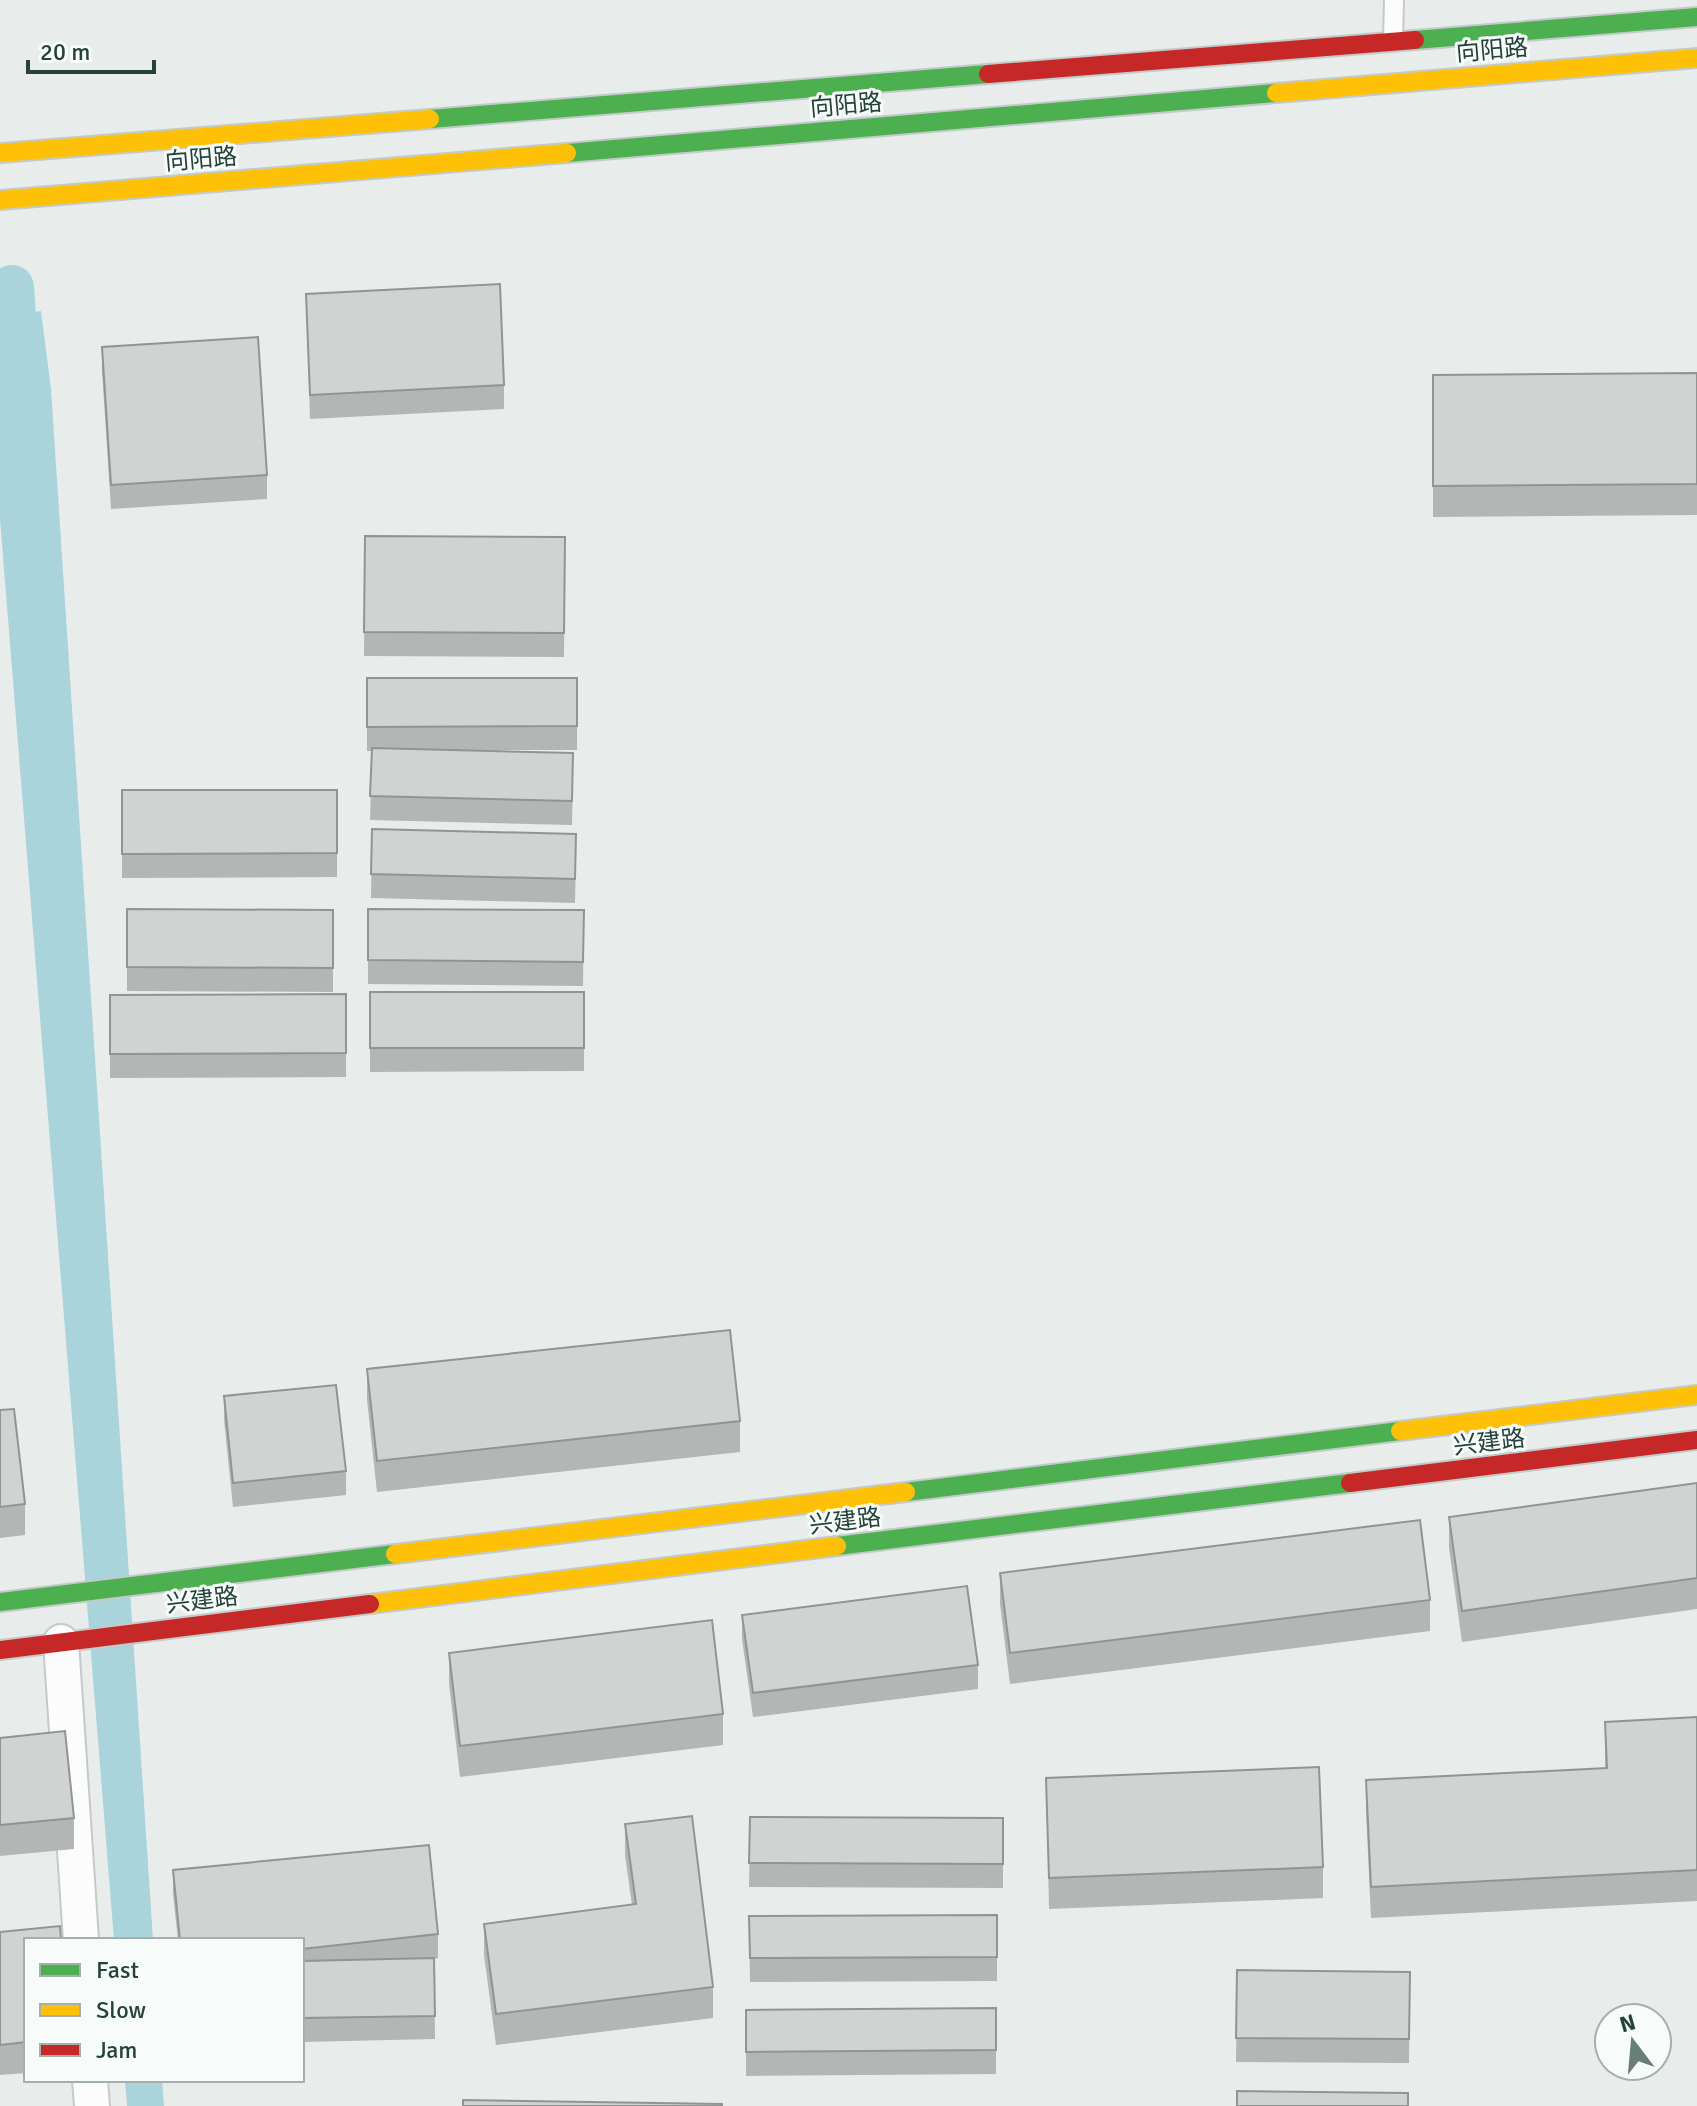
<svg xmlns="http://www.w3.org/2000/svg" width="1697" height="2106" font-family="Signika,'Noto Sans SC',sans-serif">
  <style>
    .water { fill: #a9d4db }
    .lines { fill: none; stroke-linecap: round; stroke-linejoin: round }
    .canal { stroke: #a9d4db; stroke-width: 44 }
    .lane-casing { stroke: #c5cac8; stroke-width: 22 }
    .street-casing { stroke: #c5cac8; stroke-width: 38 }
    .fast-casing { stroke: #c3cbc8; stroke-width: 22 }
    .slow-casing { stroke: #c3cbc8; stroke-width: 22 }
    .jam-casing { stroke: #c3cbc8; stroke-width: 22 }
    .lane { stroke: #fcfcfc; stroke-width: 18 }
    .street { stroke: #fcfcfc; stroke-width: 34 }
    .fast { stroke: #4caf50; stroke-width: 18 }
    .slow { stroke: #ffc107; stroke-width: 18 }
    .jam { stroke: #c62828; stroke-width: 18 }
    .wall { fill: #b2b6b5 }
    .building { fill: #cfd4d2; stroke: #919493; stroke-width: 2 }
    .labels { text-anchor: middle; stroke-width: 6; stroke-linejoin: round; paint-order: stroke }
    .street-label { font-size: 24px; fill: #24423a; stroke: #f7fbf9 }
  </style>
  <rect width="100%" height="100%" fill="#e8edeb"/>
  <g class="water">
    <polygon points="41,311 51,389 153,1940 114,1940 0,519 0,317"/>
    <polygon points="125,2080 162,2080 164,2106 127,2106"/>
  </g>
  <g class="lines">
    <polyline class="canal" points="12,287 14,315"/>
    <defs>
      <polyline id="lane" points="1393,41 1394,0"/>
      <g id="street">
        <polyline points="61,1642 81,1940"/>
        <polyline points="90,2080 92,2106"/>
      </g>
      <g id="fast">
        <polyline points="1415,40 1697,17"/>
        <polyline points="430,119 988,74"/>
        <polyline points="567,153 1276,93"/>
        <polyline points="906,1492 1400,1431"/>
        <polyline points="837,1546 1350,1483"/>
        <polyline points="0,1602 395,1554"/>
      </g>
      <g id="slow">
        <polyline points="1276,93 1697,58"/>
        <polyline points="0,153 430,119"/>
        <polyline points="0,200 567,153"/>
        <polyline points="1400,1431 1697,1395"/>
        <polyline points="395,1554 906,1492"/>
        <polyline points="370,1604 837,1546"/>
      </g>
      <g id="jam">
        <polyline points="988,74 1415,40"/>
        <polyline points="1350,1483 1697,1440"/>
        <polyline points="0,1650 370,1604"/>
      </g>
    </defs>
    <use href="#lane" class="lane-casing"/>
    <use href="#street" class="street-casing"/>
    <use href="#fast" class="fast-casing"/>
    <use href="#slow" class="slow-casing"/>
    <use href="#jam" class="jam-casing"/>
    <use href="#lane" class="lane"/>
    <use href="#street" class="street"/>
    <use href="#fast" class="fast"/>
    <use href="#slow" class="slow"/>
    <use href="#jam" class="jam"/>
  </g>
  <g class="wall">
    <polygon points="306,294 504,385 504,409 310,419"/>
    <polygon points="102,347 267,475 267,499 111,509 102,371"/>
    <polygon points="1697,373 1697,515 1433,517 1433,375"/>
    <polygon points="365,536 565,537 564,657 364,656"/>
    <polygon points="367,678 577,678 577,750 472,750 573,777 572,825 370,820 372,751 367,751"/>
    <polygon points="122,790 337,790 337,877 122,878"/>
    <polygon points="372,829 576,857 575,903 371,898"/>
    <polygon points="127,909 333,910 333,992 127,991"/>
    <polygon points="368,909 584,910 583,986 368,984"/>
    <polygon points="370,992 584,992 584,1071 370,1072"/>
    <polygon points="346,994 346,1077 110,1078 110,995"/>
    <polygon points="367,1369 740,1421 740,1452 377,1492 367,1400"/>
    <polygon points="224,1396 346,1471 346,1495 233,1507 224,1420"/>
    <polygon points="0,1410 25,1504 25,1535 0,1538"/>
    <polygon points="1697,1483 1697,1609 1462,1642 1449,1548 1449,1517"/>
    <polygon points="1000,1573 1430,1600 1430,1631 1010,1684 1000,1604"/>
    <polygon points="742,1615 978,1665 978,1689 753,1717 742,1639"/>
    <polygon points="449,1653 723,1714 723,1745 460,1777 449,1684"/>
    <polygon points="1697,1717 1697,1901 1371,1918 1366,1811 1366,1780 1605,1768 1605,1722"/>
    <polygon points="0,1738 74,1818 74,1849 0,1856"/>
    <polygon points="1046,1778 1323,1867 1323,1898 1049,1909"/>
    <polygon points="750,1817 1003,1818 1003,1888 749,1887"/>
    <polygon points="625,1824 713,1987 713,2018 496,2045 484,1955 484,1924 632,1905 625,1855"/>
    <polygon points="173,1870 438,1934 438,1958 434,1959 435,2039 302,2042 302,1940 178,1940 173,1894"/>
    <polygon points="997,1915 997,1981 750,1982 749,1916"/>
    <polygon points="0,1932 26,1940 26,2073 0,2075"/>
    <polygon points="1237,1970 1410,1972 1409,2063 1236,2062"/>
    <polygon points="996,2008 996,2074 746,2076 746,2010"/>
  </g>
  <g class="building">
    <polygon points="500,284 504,385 310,395 306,294"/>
    <polygon points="258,337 267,475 111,485 102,347"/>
    <polygon points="1697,373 1697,484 1433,486 1433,375"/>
    <polygon points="365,536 565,537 564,633 364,632"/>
    <polygon points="367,678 577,678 577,726 367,727"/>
    <polygon points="372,748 573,753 572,801 370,796"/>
    <polygon points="122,790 337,790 337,853 122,854"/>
    <polygon points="372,829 576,834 575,879 371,874"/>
    <polygon points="127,909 333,910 333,968 127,967"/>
    <polygon points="368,909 584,910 583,962 368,960"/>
    <rect x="370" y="992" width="214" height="56"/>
    <polygon points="346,994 346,1053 110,1054 110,995"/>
    <polygon points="730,1330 740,1421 377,1461 367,1369"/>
    <polygon points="336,1385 346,1471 233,1483 224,1396"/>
    <polygon points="14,1409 25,1504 0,1507 0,1410"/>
    <polygon points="1697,1483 1697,1578 1462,1611 1449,1517"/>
    <polygon points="1420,1520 1430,1600 1010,1653 1000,1573"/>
    <polygon points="967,1586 978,1665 753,1693 742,1615"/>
    <polygon points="712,1620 723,1714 460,1746 449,1653"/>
    <polygon points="1697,1717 1697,1870 1371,1887 1366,1780 1607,1768 1605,1722"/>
    <polygon points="65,1731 74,1818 0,1825 0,1738"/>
    <polygon points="1319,1767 1323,1867 1049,1878 1046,1778"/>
    <polygon points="692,1816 713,1987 496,2014 484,1924 636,1904 625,1824"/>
    <polygon points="750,1817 1003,1818 1003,1864 749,1863"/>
    <polygon points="429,1845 438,1934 302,1949 302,1940 180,1940 173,1870"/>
    <polygon points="997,1915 997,1957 750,1958 749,1916"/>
    <polygon points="60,1926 61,1940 26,1940 26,2042 0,2045 0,1932"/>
    <polygon points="434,1958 435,2016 302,2018 302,1961"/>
    <polygon points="1237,1970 1410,1972 1409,2039 1236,2038"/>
    <polygon points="996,2008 996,2050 746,2052 746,2010"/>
    <polygon points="1237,2091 1408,2093 1408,2106 1237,2106"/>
    <polygon points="463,2100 722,2104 722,2106 463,2106"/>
  </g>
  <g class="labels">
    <g class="street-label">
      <text transform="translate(1492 50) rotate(-5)" y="8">向阳路</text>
      <text transform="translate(846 105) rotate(-5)" y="8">向阳路</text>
      <text transform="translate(201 159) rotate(-5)" y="8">向阳路</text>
      <text transform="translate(1489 1442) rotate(-7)" y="8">兴建路</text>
      <text transform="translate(845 1521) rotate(-7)" y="8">兴建路</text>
      <text transform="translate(202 1600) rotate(-7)" y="8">兴建路</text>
    </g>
  </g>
  <rect x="24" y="1938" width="280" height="144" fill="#f7fbf9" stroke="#a3b1ad" stroke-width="2"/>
  <rect x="40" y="1964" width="40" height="12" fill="#4caf50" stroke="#a3b1ad" stroke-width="2"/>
  <text x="96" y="1978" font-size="24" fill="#24423a">Fast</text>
  <rect x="40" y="2004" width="40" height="12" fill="#ffc107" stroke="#a3b1ad" stroke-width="2"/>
  <text x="96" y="2018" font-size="24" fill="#24423a">Slow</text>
  <rect x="40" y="2044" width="40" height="12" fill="#c62828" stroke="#a3b1ad" stroke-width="2"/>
  <text x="96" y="2058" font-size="24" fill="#24423a">Jam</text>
  <g transform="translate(1633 2042) rotate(344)"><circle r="38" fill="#f7fbf9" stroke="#a3b1ad" stroke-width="2"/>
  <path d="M0-6L14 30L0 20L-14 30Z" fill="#697e78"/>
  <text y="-12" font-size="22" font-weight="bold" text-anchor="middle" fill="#24423a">N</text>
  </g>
  <path d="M28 60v12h126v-12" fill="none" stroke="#24423a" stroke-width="4"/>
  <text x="40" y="60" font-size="24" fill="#24423a" stroke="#f7fbf9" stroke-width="6" paint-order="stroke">20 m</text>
</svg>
